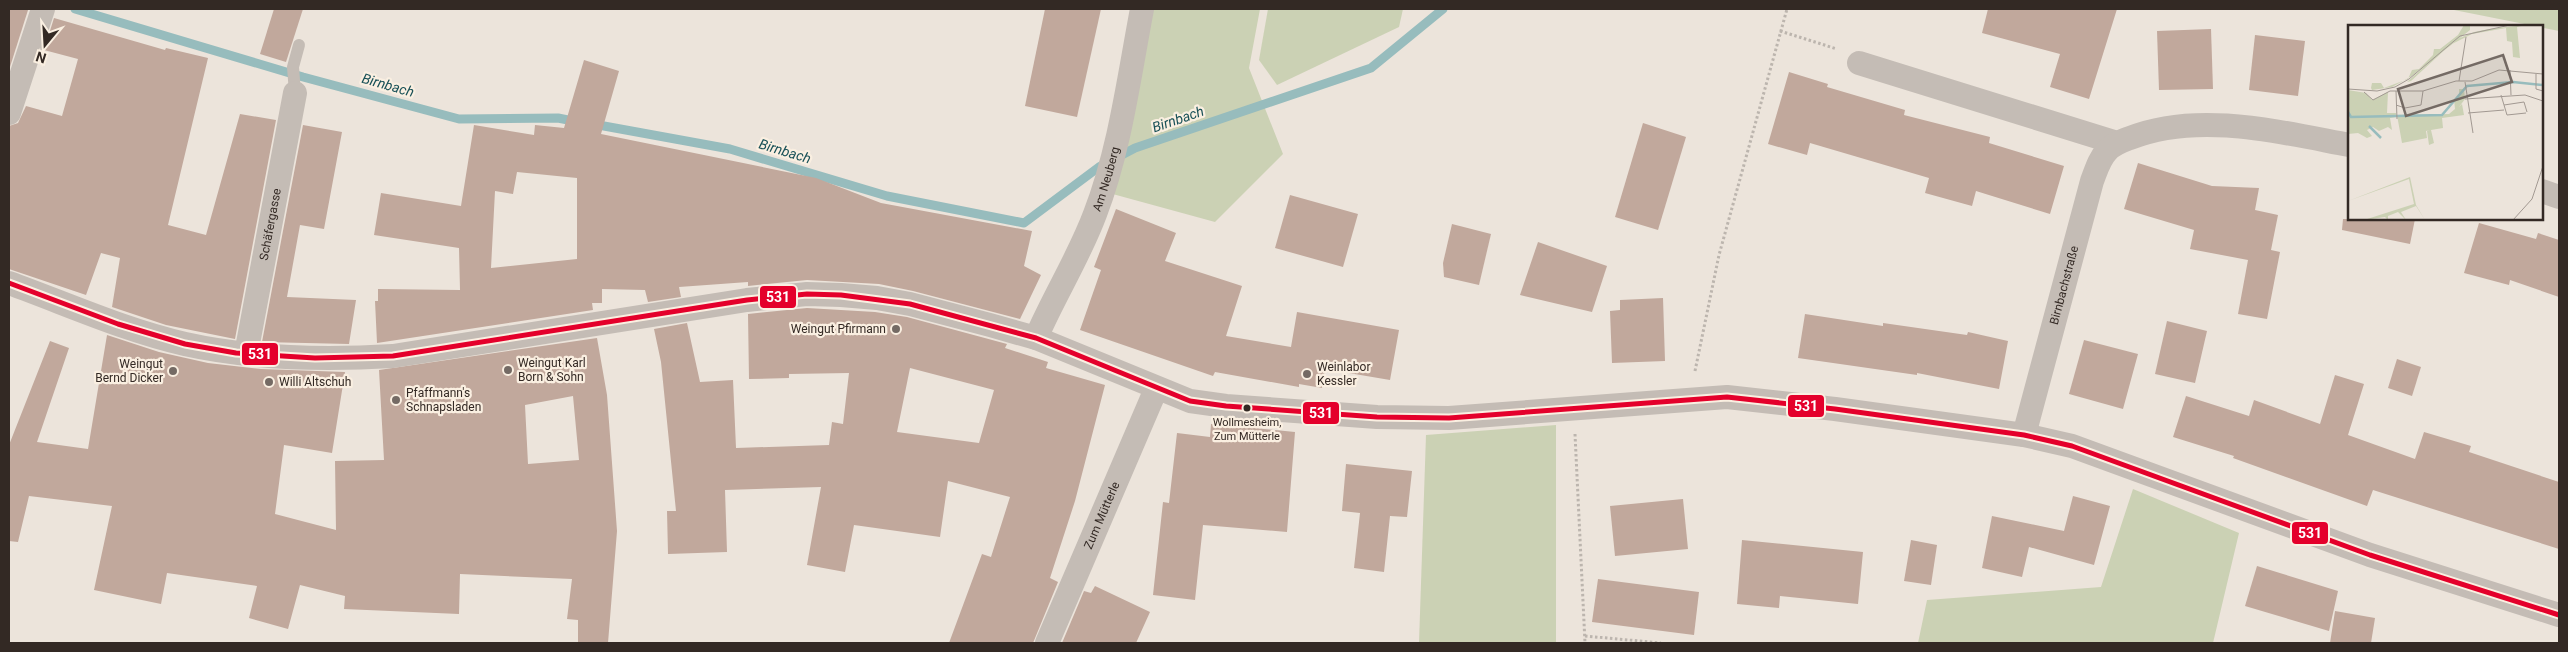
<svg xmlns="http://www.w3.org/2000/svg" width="2568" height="652" font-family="Roboto,sans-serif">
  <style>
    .green { fill: #cbd1b4 }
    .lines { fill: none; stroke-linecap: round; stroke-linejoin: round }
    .stream { stroke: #97bcbd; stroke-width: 9 }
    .building { fill: #c1a89c; fill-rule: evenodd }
    .path { stroke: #bcb5ae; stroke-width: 3; stroke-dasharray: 2.5 2.5; stroke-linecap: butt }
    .lane { stroke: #c4bcb5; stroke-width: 12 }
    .street { stroke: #c4bcb5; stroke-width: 24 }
    .bus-1-casing { stroke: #faefe1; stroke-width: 9 }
    .bus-1 { stroke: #e4002b; stroke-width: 5 }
    .poi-dot { fill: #746a64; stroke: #faefe1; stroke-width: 2 }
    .bus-dot { fill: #332924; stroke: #faefe1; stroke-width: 2 }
    .labels { text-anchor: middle; stroke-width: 4.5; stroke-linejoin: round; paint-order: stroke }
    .bus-label { font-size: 11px; fill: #332924; stroke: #faefe1 }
    .street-label { font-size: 12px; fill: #332924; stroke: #faefe1 }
    .poi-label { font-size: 12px; fill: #332924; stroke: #faefe1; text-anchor: start }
    .water-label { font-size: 14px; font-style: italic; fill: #185057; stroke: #faefe1 }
    .inset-river { fill: none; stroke: #97bcbd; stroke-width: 2.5 }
    .inset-road { fill: none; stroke: #a29992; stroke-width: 1 }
    .view { fill: #746a64; fill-opacity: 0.15; stroke: #746a64; stroke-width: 2.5 }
    .inset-edge { fill: none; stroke: #332924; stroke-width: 2.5 }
    .line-badge { stroke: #faefe1; stroke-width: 2 }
    .badge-label { font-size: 14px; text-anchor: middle; font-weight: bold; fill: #fff }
  </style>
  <rect width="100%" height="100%" fill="#ece4db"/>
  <g class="green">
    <polygon points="1143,9 1260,9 1249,68 1283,154 1215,222 1109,193"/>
    <polygon points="1268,9 1403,9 1399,27 1277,85 1259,60"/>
    <polygon points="2449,9 2559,9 2559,31"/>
    <polygon points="1556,425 1556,643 1419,643 1426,435"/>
    <polygon points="2133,489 2239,533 2213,643 1918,643 1927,600 2101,587"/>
  </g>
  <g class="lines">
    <g class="stream">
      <polyline points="75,9 303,77 459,119 558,118 578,122"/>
      <polyline points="593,124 730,149 887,196 1024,223 1099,167 1135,148 1371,68 1443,9"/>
    </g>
  </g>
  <g class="building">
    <polygon points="9,9 28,10 9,70"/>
    <polygon points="274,9 303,9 286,62 260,54"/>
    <polygon points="1045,9 1101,9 1077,117 1025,106"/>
    <polygon points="1988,9 2117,9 2089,99 2050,87 2060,54 1982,33"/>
    <polygon points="54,18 165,50 166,48 208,58 168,225 206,235 240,114 276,120 235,339 166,325 112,307 120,258 101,253 86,295 9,269 9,126 18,123 26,106 62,116 78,59 44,50"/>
    <polygon points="2211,29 2213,89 2159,90 2157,31"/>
    <polygon points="2255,35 2305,41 2298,96 2249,90"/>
    <path d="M584 60 619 71 601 134 816 178 881 203 1032 231 1024 266 1041 275 1020 319 913 291 879 284 807 280 748 286V282L679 287 681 297 648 302 645 290 602 289V303H592L593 310 377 343 375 301H378V289L460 290 459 248 374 235 381 193 461 206 474 125 534 135 535 125 564 128ZM517 172 577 178V259L491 268 495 191 513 194Z"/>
    <polygon points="1789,72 1828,84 1827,87 1905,110 1904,115 1990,137 1989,143 2064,166 2050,214 1976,191 1972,206 1925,193 1929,178 1810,143 1807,155 1768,144"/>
    <polygon points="1643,123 1686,137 1658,230 1615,217"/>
    <polygon points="303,125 342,132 324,229 300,225 287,297 356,300 349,344 262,342"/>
    <polygon points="2138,163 2212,186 2259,188 2255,210 2278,215 2271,250 2280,252 2267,319 2238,314 2248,260 2190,249 2194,230 2124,209"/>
    <polygon points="1290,195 1358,214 1343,267 1275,248"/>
    <polygon points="1116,209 1176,233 1165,261 1242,286 1226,336 1291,347 1297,312 1399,330 1390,380 1325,369 1322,388 1299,384 1299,387 1215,372 1213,376 1080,330 1101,270 1094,267"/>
    <polygon points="2343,219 2415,219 2410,244 2342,230"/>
    <polygon points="2479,223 2536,239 2538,233 2559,240 2559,297 2510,280 2509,285 2464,273"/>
    <polygon points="1452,224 1491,234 1479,285 1444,277 1443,263"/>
    <polygon points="1538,242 1607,266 1592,312 1520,295"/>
    <polygon points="1663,298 1665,361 1612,363 1610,311 1620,310 1620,300"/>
    <path d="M807 308 875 312 907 317 1007 344 1005 348 1048 362 1046 368 1105 385 1075 501 1050 578 1058 582 1033 643H949L982 554 991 557 1010 497 948 481 940 537 854 525 845 572 807 565 821 487 725 490 727 552 668 554 667 511H676L661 362 654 329 687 323 700 382 733 380 736 448 829 445 832 422 843 424 849 373 789 374V378L749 379 748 314ZM910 368 994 390 979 443 897 432Z"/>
    <polygon points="1805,314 1883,326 1883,323 1967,335 1968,332 2008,341 1999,389 1917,373 1917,375 1798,358"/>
    <polygon points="2167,321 2207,331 2195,383 2155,374"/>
    <path d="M107 335 159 352 208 363 261 369 345 372 332 453 284 445 275 514 336 530 335 461 384 460 379 370 597 338 607 395 617 531 608 643H578V620L567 619 572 579 460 574 459 614 344 609 345 596 300 585 288 629 249 618 257 586 167 573 161 604 94 590 112 506 29 496 18 542 9 541V445L50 341 69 348 37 442 88 449ZM573 396 579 460 528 464 525 405Z"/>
    <polygon points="2084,340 2138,354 2123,409 2069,394"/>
    <polygon points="2397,359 2421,367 2412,396 2388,388"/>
    <polygon points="2335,375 2364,384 2348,435 2415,459 2424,432 2471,446 2469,452 2559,482 2559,549 2373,490 2367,506 2233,458 2234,456 2173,437 2186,396 2249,416 2254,400 2320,424"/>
    <polygon points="1211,424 1295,432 1287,532 1203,525 1195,600 1153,595 1163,502 1169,503 1177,433 1210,437"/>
    <polygon points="1346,464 1412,471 1407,517 1390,516 1384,572 1354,568 1360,513 1342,511"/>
    <polygon points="2073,496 2110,506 2094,565 2029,547 2022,577 1982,568 1992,516 2064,531"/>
    <polygon points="1683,499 1688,549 1615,556 1610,506"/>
    <polygon points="1742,540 1863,552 1858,604 1780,596 1779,608 1737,604"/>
    <polygon points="1911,540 1937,545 1931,585 1904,581"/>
    <polygon points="2257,566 2338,591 2329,631 2245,606"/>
    <polygon points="1598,579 1699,592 1694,635 1592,622"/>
    <polygon points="1095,586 1150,612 1136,643 1062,643 1084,591 1091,593"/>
    <polygon points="2335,611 2375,618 2371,643 2330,643"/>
  </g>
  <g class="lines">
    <g class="path">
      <polyline points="1780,31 1837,49"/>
      <polyline points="1695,371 1719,255 1787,9"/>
      <polyline points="1575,434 1585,643"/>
      <polyline points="1585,636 1661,643"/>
    </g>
    <polyline class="lane" points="295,93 293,67 299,45"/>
    <g class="street">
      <polyline points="1859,63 2117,143"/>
      <polyline points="9,113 43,9"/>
      <polyline points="2542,191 2559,197"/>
      <path d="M9 283C67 304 124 330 185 344 252 359 325 360 393 356L747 300 807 294 841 295 877 298 910 304 990 325 1036 338 1190 401 1226 406 1377 417 1449 418 1727 397 1835 409 2024 435 2072 446 2370 555 2559 615"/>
      <path id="s1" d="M1036 338C1054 296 1079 257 1095 214 1120 149 1129 77 1142 9"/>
      <path id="s2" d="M246 354 295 93"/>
      <path id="s3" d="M2024 435 2092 181C2096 171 2099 159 2107 151 2113 144 2122 141 2130 138 2198 111 2280 132 2349 145"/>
      <path id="s4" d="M1047 643 1156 389"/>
    </g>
    <defs>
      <polyline id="bus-1" points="9,283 118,324 185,344 236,353 315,358 393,356 747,300 807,294 841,295 910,304 1036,338 1190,401 1226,406 1377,417 1449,418 1727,397 1835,409 2024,435 2072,446 2370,555 2559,615"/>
    </defs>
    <use href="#bus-1" class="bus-1-casing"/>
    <use href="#bus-1" class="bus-1"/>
  </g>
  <g class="poi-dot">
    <circle cx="896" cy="329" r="5"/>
    <circle cx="508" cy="370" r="5"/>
    <circle cx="173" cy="371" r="5"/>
    <circle cx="1307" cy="374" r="5"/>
    <circle cx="269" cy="382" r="5"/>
    <circle cx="396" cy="400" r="5"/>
  </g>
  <circle class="bus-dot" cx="1247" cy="408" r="4.5"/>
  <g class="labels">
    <g class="bus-label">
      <text x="1247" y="426">Wollmesheim,<tspan x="1247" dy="14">Zum Mütterle</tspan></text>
    </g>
    <g class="street-label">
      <text dy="4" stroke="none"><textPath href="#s1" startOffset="174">Am Neuberg</textPath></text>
      <text dy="4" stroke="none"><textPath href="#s2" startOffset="132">Schäfergasse</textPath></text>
      <text dy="4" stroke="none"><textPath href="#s3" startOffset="155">Birnbachstraße</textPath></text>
      <text dy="4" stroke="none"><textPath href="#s4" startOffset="139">Zum Mütterle</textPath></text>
    </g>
    <g class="poi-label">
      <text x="886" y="333" text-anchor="end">Weingut Pfirmann</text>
      <text x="518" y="367">Weingut Karl<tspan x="518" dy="14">Born &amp; Sohn</tspan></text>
      <text x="163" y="368" text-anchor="end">Weingut<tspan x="163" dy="14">Bernd Dicker</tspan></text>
      <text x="1317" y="371">Weinlabor<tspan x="1317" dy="14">Kessler</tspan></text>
      <text x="279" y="386">Willi Altschuh</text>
      <text x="406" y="397">Pfaffmann's<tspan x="406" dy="14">Schnapsladen</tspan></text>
    </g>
    <g class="water-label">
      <text transform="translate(388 85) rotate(16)" y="5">Birnbach</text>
      <text transform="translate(1178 119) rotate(-19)" y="5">Birnbach</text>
      <text transform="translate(785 151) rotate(17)" y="5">Birnbach</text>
    </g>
  </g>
  <g transform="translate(2348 25)">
    <rect width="195" height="195" fill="#ece4db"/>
    <path d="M116 0H122V5L64 51 44 62 24 65 23 63 24 58H33L36 63 60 54 64 45 71 44 85 30 86 24H92L110 10ZM178 0 169 2 172 33 165 32 164 17 159 16 158 3 124 9 102 20 63 56 59 57 102 19 112 13 126 7 141 4ZM111 64H116L117 74 111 82 114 79 116 90 94 93 95 103 83 105 86 118 81 120 79 106 82 105 78 106 79 113 54 118 49 90 101 89 107 84 106 74 111 71ZM0 65 18 68 24 75 40 67 39 88H48V92L42 93 44 105 40 102 31 106 25 102 19 105 24 111 19 113 10 108 0 109ZM62 152 68 180 77 195 68 181 53 187 58 195 50 187 40 191V195L37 192 16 195 66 179 61 154 0 176Z" fill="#cbd1b4"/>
    <path class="inset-river" d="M0 87 3 92 94 90 119 61 165 57 195 60M21 101 33 113"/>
    <path class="inset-road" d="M162 45 163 70M188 49V64L195 66M111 56 118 12M117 57 125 108M0 64 29 66 47 62 61 54 112 11 162 0M48 66 49 94M16 67 25 75 42 66H75L108 56H124L151 45 195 49M153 70 159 90 178 88M117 74 177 70 195 76M48 80 57 83 73 80 75 66M156 80 176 77 179 87M120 88 156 85M165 195 184 174 195 141"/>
    <path class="view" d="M155 30 164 57 58 91 50 64Z"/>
    <rect width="195" height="195" class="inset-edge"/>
  </g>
  <g class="line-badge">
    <rect x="759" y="285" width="38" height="24" rx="5" fill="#e4002b"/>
    <rect x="241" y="342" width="38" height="24" rx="5" fill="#e4002b"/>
    <rect x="1787" y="394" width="38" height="24" rx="5" fill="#e4002b"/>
    <rect x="1302" y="401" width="38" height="24" rx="5" fill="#e4002b"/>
    <rect x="2291" y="521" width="38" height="24" rx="5" fill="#e4002b"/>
  </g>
  <g class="badge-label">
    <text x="778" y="302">531</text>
    <text x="260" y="359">531</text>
    <text x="1806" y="411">531</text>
    <text x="1321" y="418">531</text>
    <text x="2310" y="538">531</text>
  </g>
  <rect width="2568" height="652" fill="none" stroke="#332924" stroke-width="20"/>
  <g transform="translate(45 45) rotate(198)" stroke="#faefe1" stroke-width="4" paint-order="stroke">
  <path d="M0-4L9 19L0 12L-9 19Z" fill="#332924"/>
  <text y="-8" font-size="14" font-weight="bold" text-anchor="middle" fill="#332924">N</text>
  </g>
</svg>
